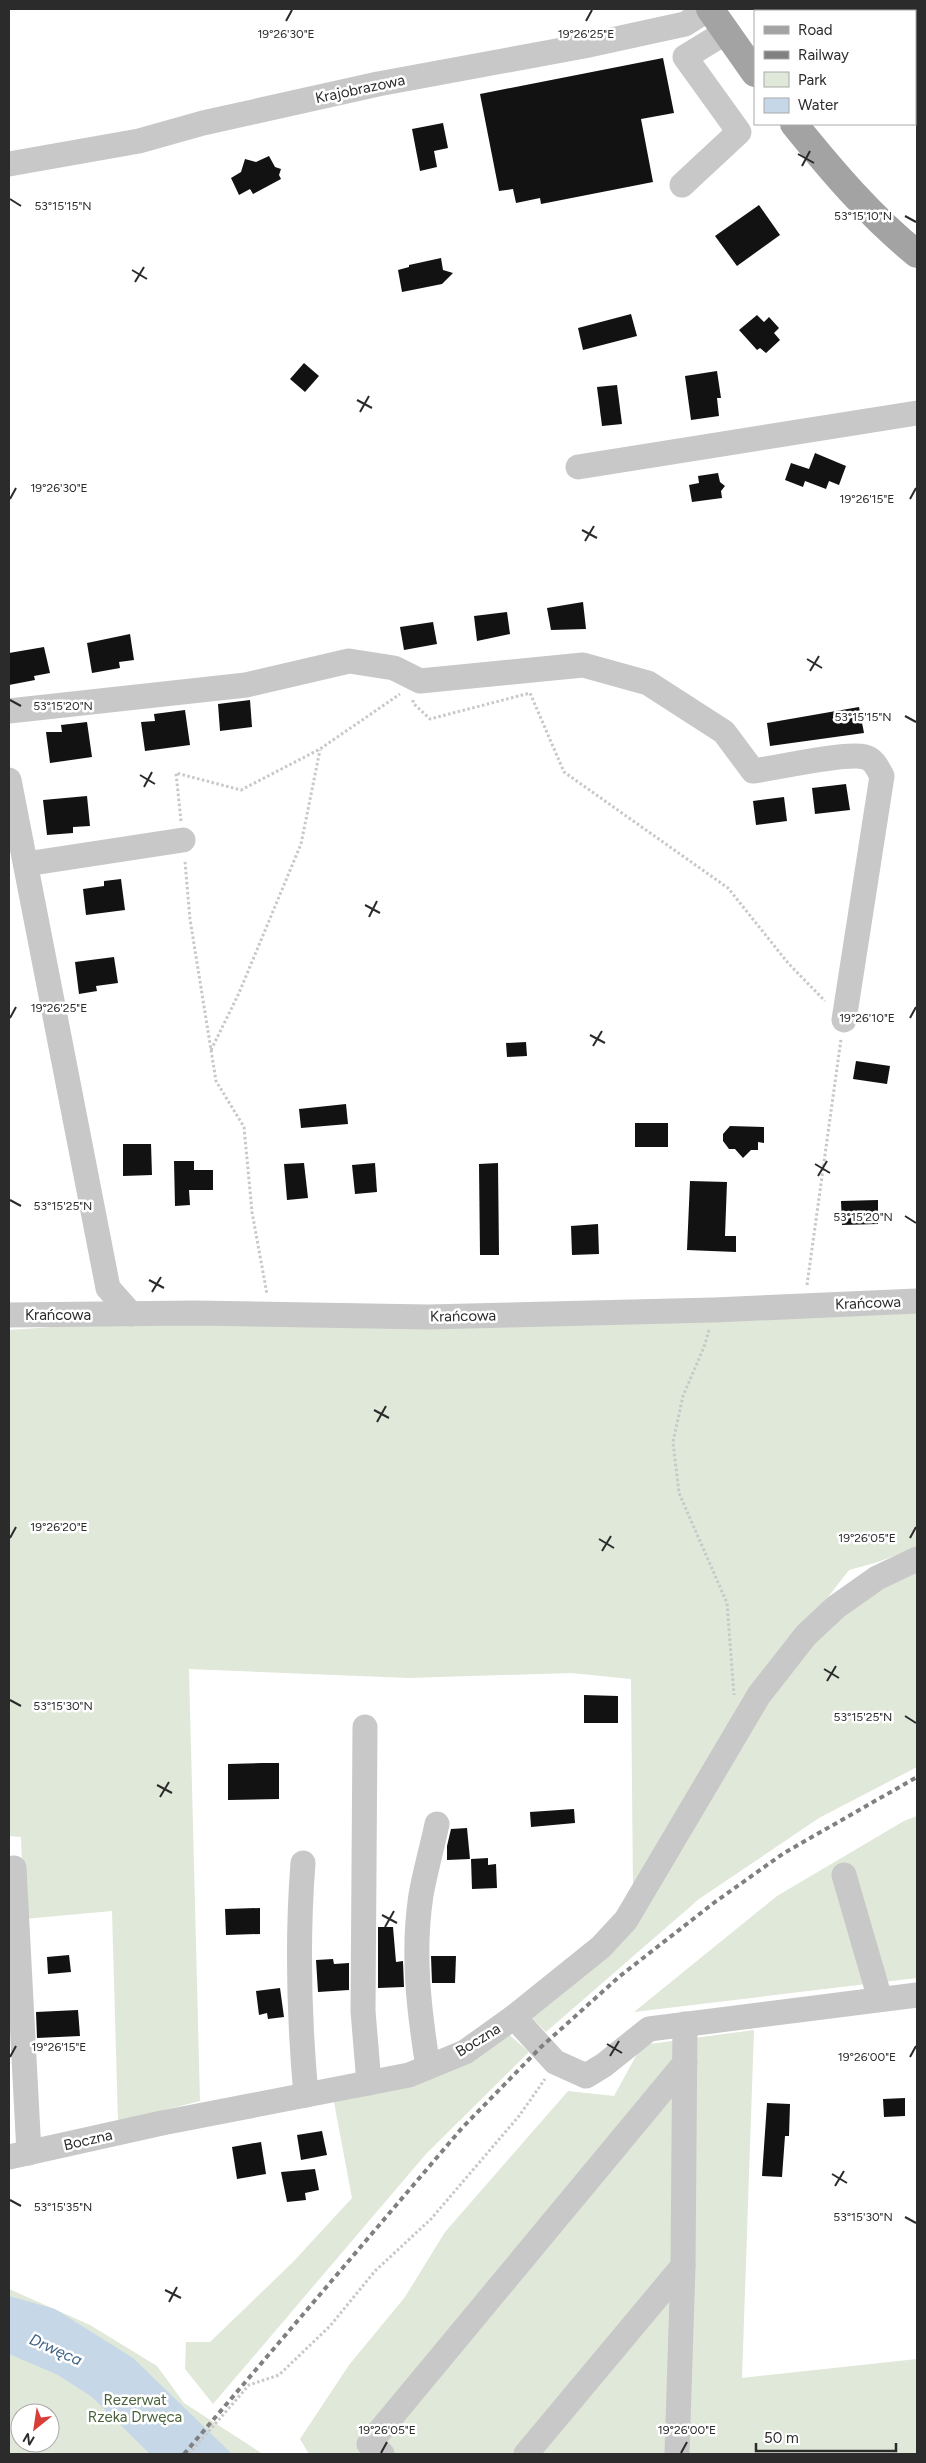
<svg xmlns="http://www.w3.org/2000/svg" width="926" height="2463" font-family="Figtree,sans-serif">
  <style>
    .green { fill: #e0e8d9; fill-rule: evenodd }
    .water { fill: #c6d7e8 }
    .building { fill: #121212 }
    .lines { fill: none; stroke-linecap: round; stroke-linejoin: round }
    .path { stroke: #c8c8c8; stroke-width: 3; stroke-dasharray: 2.5 2.5; stroke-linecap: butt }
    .minor { stroke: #c8c8c8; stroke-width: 25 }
    .major { stroke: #a3a3a3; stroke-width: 28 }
    .rail { stroke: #808080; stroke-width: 4; stroke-dasharray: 5 4; stroke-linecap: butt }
    .ticks { fill: none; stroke: #2b2b2b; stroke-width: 2 }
    .labels { text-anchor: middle; stroke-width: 5; stroke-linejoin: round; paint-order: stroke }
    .street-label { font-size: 15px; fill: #2b2b2b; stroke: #fff }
    .park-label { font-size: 15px; fill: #4b633c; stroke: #fff }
    .water-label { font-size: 16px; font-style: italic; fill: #406487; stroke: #fff }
    .ticks-label { font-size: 12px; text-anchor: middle; fill: #2b2b2b; stroke: #fff; stroke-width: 5; stroke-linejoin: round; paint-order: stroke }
  </style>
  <rect width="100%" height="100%" fill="#fff"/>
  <g class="green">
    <polygon points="917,1311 917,1547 878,1562 849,1570 782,1656 633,1889 631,1679 571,1673 408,1678 189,1669 200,2101 118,2122 112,1911 24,1919 21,1837 9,1836 9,1330 67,1326"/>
    <polygon points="917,1564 917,1767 819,1818 699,1899 546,2032 532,2018 612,1945 808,1639"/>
    <polygon points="917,1816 917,1978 634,2012 777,1896 904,1821"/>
    <polygon points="754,2030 742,2378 917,2359 917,2454 309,2454 300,2439 349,2365 405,2297 445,2232 568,2091 614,2096 642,2045"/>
    <polygon points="507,2033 529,2052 426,2154 213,2404 185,2369 186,2342 210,2342 293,2262 352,2198 333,2097"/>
    <path d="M9 2289 90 2325 157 2366 184 2403 263 2454H9ZM20 2413H50V2443H20Z"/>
  </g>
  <polygon class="water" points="9,2296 55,2309 133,2358 232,2454 150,2454 92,2397 58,2375 9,2354"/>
  <g class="building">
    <polygon points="663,58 674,113 641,119 653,182 541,204 540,198 516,203 513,189 499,191 480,94"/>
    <polygon points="443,123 448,148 434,151 437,167 420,171 412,129"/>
    <polygon points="269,156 275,167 281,169 279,175 281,179 253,194 250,189 239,195 231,178 241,172 245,159 256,162"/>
    <polygon points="759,205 780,235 737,266 715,236"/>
    <polygon points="441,258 443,270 453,273 442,284 402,292 398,270 409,267 409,265"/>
    <polygon points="631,314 637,336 583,350 578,328"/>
    <polygon points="757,315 764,322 769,317 779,328 774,333 780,340 766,353 760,348 757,350 739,330"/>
    <polygon points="304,363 319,376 305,392 290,379"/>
    <polygon points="717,371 721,398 717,398 719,416 691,420 685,376"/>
    <polygon points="617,385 622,424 602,426 597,387"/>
    <polygon points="815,453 846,466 839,485 829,481 826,489 805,481 803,487 785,480 791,463 809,469"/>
    <polygon points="718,473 720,482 725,486 721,491 722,498 692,502 689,485 699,483 698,476"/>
    <polygon points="583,602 586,629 551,630 547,608"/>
    <polygon points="507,612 510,634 477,641 474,616"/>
    <polygon points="433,622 437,644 404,650 400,627"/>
    <polygon points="130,634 134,660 119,662 120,668 92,673 87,643"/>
    <polygon points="44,647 50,673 34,676 35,680 9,685 9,653"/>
    <polygon points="250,700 252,727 220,731 218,704"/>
    <polygon points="859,707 864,733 770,746 767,723"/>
    <polygon points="185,710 190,745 145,751 141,722 155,721 154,714"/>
    <polygon points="87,722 92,757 50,763 46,732 62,732 61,725"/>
    <polygon points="846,784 850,810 815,814 812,788"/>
    <polygon points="87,796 90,826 73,827 73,833 47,835 43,800"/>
    <polygon points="784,797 787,821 756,825 753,801"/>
    <polygon points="121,879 125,910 86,915 83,889 104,886 104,881"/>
    <polygon points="114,957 118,983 96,986 97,991 79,994 75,962"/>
    <polygon points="526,1042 527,1056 507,1057 506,1043"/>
    <polygon points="856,1061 890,1066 887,1084 853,1079"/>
    <polygon points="346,1104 348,1124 301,1128 299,1109"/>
    <rect x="635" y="1123" width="33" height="24"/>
    <polygon points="730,1126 764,1127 764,1143 758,1142 758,1150 751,1150 743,1158 735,1149 729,1149 723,1141 723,1134"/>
    <polygon points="123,1144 151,1144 152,1175 123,1176"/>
    <polygon points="174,1161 194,1161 194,1170 213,1170 213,1190 189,1190 190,1205 175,1206"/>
    <polygon points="304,1163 308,1198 287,1200 284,1164"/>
    <polygon points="375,1163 377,1192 355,1194 352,1165"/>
    <polygon points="498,1163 499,1255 480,1255 479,1164"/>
    <polygon points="690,1181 727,1182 725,1236 736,1236 736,1252 687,1250"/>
    <polygon points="878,1200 878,1224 842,1225 841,1201"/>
    <polygon points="598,1224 599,1254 572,1255 571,1226"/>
    <polygon points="584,1695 618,1696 618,1723 584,1723"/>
    <polygon points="262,1763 279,1763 279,1799 228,1800 228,1764"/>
    <polygon points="574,1809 575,1823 531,1827 530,1812"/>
    <polygon points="467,1828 470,1859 447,1860 447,1846 451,1829"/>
    <polygon points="488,1858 488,1865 496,1864 497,1888 472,1889 471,1859"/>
    <polygon points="260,1908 260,1934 226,1935 225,1909"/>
    <polygon points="378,1927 393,1927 396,1962 403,1961 404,1987 378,1988"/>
    <polygon points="69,1955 71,1972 48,1974 47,1957"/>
    <polygon points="431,1956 456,1956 455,1983 432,1983"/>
    <polygon points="333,1959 334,1964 349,1963 349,1990 318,1992 316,1960"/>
    <polygon points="280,1988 284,2017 268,2019 267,2013 259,2015 256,1991"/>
    <polygon points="78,2010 80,2036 37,2038 36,2012"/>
    <polygon points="905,2098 905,2116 884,2117 883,2099"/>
    <polygon points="767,2103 790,2104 789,2136 785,2136 782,2177 762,2176"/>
    <polygon points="322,2131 327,2155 301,2160 297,2135"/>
    <polygon points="261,2142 266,2174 237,2179 232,2147"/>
    <polygon points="315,2169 319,2190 305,2193 306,2200 287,2202 281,2172"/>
  </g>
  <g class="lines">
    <g class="path">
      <polyline points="413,700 413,703 430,719 530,693 564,772 728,888 788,963 825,1001"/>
      <polyline points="181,821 176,773 241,790 320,749 400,694"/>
      <polyline points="185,862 190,919 216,1081 244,1127 252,1212 267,1294"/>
      <polyline points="211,1050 239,993 301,844 320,750"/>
      <polyline points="807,1285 841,1039"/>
      <polyline points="709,1330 704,1347 683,1396 673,1442 679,1493 727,1603 734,1695"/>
      <polyline points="189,2454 249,2385 279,2375 330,2326 375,2271 431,2219 519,2116 545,2079"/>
    </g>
    <g class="minor">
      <polyline points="9,164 139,141 203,123 378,84 584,46 685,24 709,9"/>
      <polyline points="682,185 739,132 685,57 726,32"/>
      <polyline points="578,467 917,413"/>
      <path d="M9 711 246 685 349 661 394 668 420 681 583 665 648 683 724 732 753 771C777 768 845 752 865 757 874 759 878 769 882 776L844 1020"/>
      <polyline points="9,780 108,1288 131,1314"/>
      <polyline points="26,864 183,840"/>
      <polyline points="9,1315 195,1313 428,1317 714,1310 917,1301"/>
      <polyline points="365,1727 363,2011 369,2083"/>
      <path d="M303 1863C297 1940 299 2018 306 2095"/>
      <polyline points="14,1868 29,2153"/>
      <polyline points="844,1875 880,1999"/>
      <polyline points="514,2017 601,1947 626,1920 759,1695 806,1635 836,1607 877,1578 917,1559"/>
      <path d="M428 2067C419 2011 412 1953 421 1895 425 1872 432 1848 437 1824"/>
      <polyline points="9,2157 162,2123 409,2075 465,2052 514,2017 555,2062 586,2076 604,2065 649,2029 917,1995"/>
      <polyline points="382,2454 369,2444 685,2063"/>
      <polyline points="526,2454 683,2266 685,2024"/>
      <polyline points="677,2454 683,2266"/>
    </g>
    <g class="major">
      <polyline points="710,9 755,73"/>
      <path d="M794 124C832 171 870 216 917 254"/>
    </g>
    <polyline class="rail" points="184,2454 462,2128 541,2047 620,1976 715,1902 784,1853 917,1777"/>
  </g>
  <path class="ticks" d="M286 21 292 10M586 21 592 10M798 154 814 163M802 166 810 151M10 199 21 206M905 216 916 222M132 270 147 279M135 282 144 267M357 400 372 408M360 412 369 396M10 499 16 488M910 499 916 488M582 530 597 538M585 541 594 526M807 659 822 668M810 671 819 656M10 700 21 706M905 716 916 722M140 775 155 784M144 787 152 772M365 905 380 913M369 917 377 901M10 1018 16 1007M910 1018 916 1007M590 1035 605 1043M593 1046 602 1031M815 1164 830 1173M818 1176 827 1161M10 1200 21 1206M905 1216 916 1223M149 1280 164 1288M152 1292 161 1277M374 1410 389 1418M377 1422 386 1406M10 1538 16 1527M910 1538 916 1527M599 1539 614 1548M602 1551 611 1536M824 1669 839 1678M827 1681 836 1666M10 1700 21 1706M905 1716 916 1723M157 1785 172 1793M160 1797 169 1782M382 1915 397 1923M385 1927 394 1911M607 2044 622 2053M610 2056 619 2041M10 2057 16 2046M910 2057 916 2046M832 2174 847 2183M835 2186 844 2171M10 2200 21 2206M905 2217 916 2223M165 2290 181 2298M169 2302 177 2287M381 2453 387 2442M681 2453 687 2442"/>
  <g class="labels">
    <g class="street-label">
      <text transform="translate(360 89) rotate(-12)" y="5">Krajobrazowa</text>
      <text transform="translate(868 1303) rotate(-2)" y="5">Krańcowa</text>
      <text x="58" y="1320">Krańcowa</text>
      <text transform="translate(463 1316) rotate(-1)" y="5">Krańcowa</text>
      <text transform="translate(478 2040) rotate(-32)" y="5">Boczna</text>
      <text transform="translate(88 2140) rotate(-13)" y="5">Boczna</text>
    </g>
    <g class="park-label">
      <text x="135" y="2405">Rezerwat<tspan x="135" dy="17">Rzeka Drwęca</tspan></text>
    </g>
    <g class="water-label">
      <text transform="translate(56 2349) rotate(24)" y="6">Drwęca</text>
    </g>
  </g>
  <g class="ticks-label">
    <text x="286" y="38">19°26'30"E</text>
    <text x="586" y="38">19°26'25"E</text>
    <text x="63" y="210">53°15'15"N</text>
    <text x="863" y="220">53°15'10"N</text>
    <text x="59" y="492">19°26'30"E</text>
    <text x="867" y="503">19°26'15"E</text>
    <text x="63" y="710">53°15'20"N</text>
    <text x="863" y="721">53°15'15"N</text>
    <text x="59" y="1012">19°26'25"E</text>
    <text x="867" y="1022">19°26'10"E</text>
    <text x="63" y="1210">53°15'25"N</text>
    <text x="863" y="1221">53°15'20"N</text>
    <text x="59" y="1531">19°26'20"E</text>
    <text x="867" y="1542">19°26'05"E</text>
    <text x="63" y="1710">53°15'30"N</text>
    <text x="863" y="1721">53°15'25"N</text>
    <text x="59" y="2051">19°26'15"E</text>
    <text x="867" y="2061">19°26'00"E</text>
    <text x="63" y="2211">53°15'35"N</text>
    <text x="863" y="2221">53°15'30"N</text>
    <text x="387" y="2434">19°26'05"E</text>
    <text x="687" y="2434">19°26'00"E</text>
  </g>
  <rect width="926" height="2463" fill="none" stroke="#2b2b2b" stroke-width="20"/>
  <rect x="754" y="10" width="162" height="115" fill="#ffffff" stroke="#aaaaaa"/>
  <rect x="764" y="26" width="25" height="8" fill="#a3a3a3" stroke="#aaaaaa"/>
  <text x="798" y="35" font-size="15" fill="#2b2b2b">Road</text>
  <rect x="764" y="51" width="25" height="8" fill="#808080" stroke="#aaaaaa"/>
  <text x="798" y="60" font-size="15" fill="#2b2b2b">Railway</text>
  <rect x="764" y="72" width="25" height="15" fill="#e0e8d9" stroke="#aaaaaa"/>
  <text x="798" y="85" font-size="15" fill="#2b2b2b">Park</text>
  <rect x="764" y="98" width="25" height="15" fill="#c6d7e8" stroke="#aaaaaa"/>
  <text x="798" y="110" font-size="15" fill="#2b2b2b">Water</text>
  <g transform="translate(35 2428) rotate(210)"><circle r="24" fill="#ffffff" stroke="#aaaaaa"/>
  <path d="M0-4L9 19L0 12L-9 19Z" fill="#d83d38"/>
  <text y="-8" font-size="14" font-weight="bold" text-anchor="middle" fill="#2b2b2b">N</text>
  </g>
  <path d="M756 2443v8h140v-8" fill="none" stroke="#2b2b2b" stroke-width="2.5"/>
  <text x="764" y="2443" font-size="15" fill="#2b2b2b" stroke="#ffffff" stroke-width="4" paint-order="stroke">50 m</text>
</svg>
